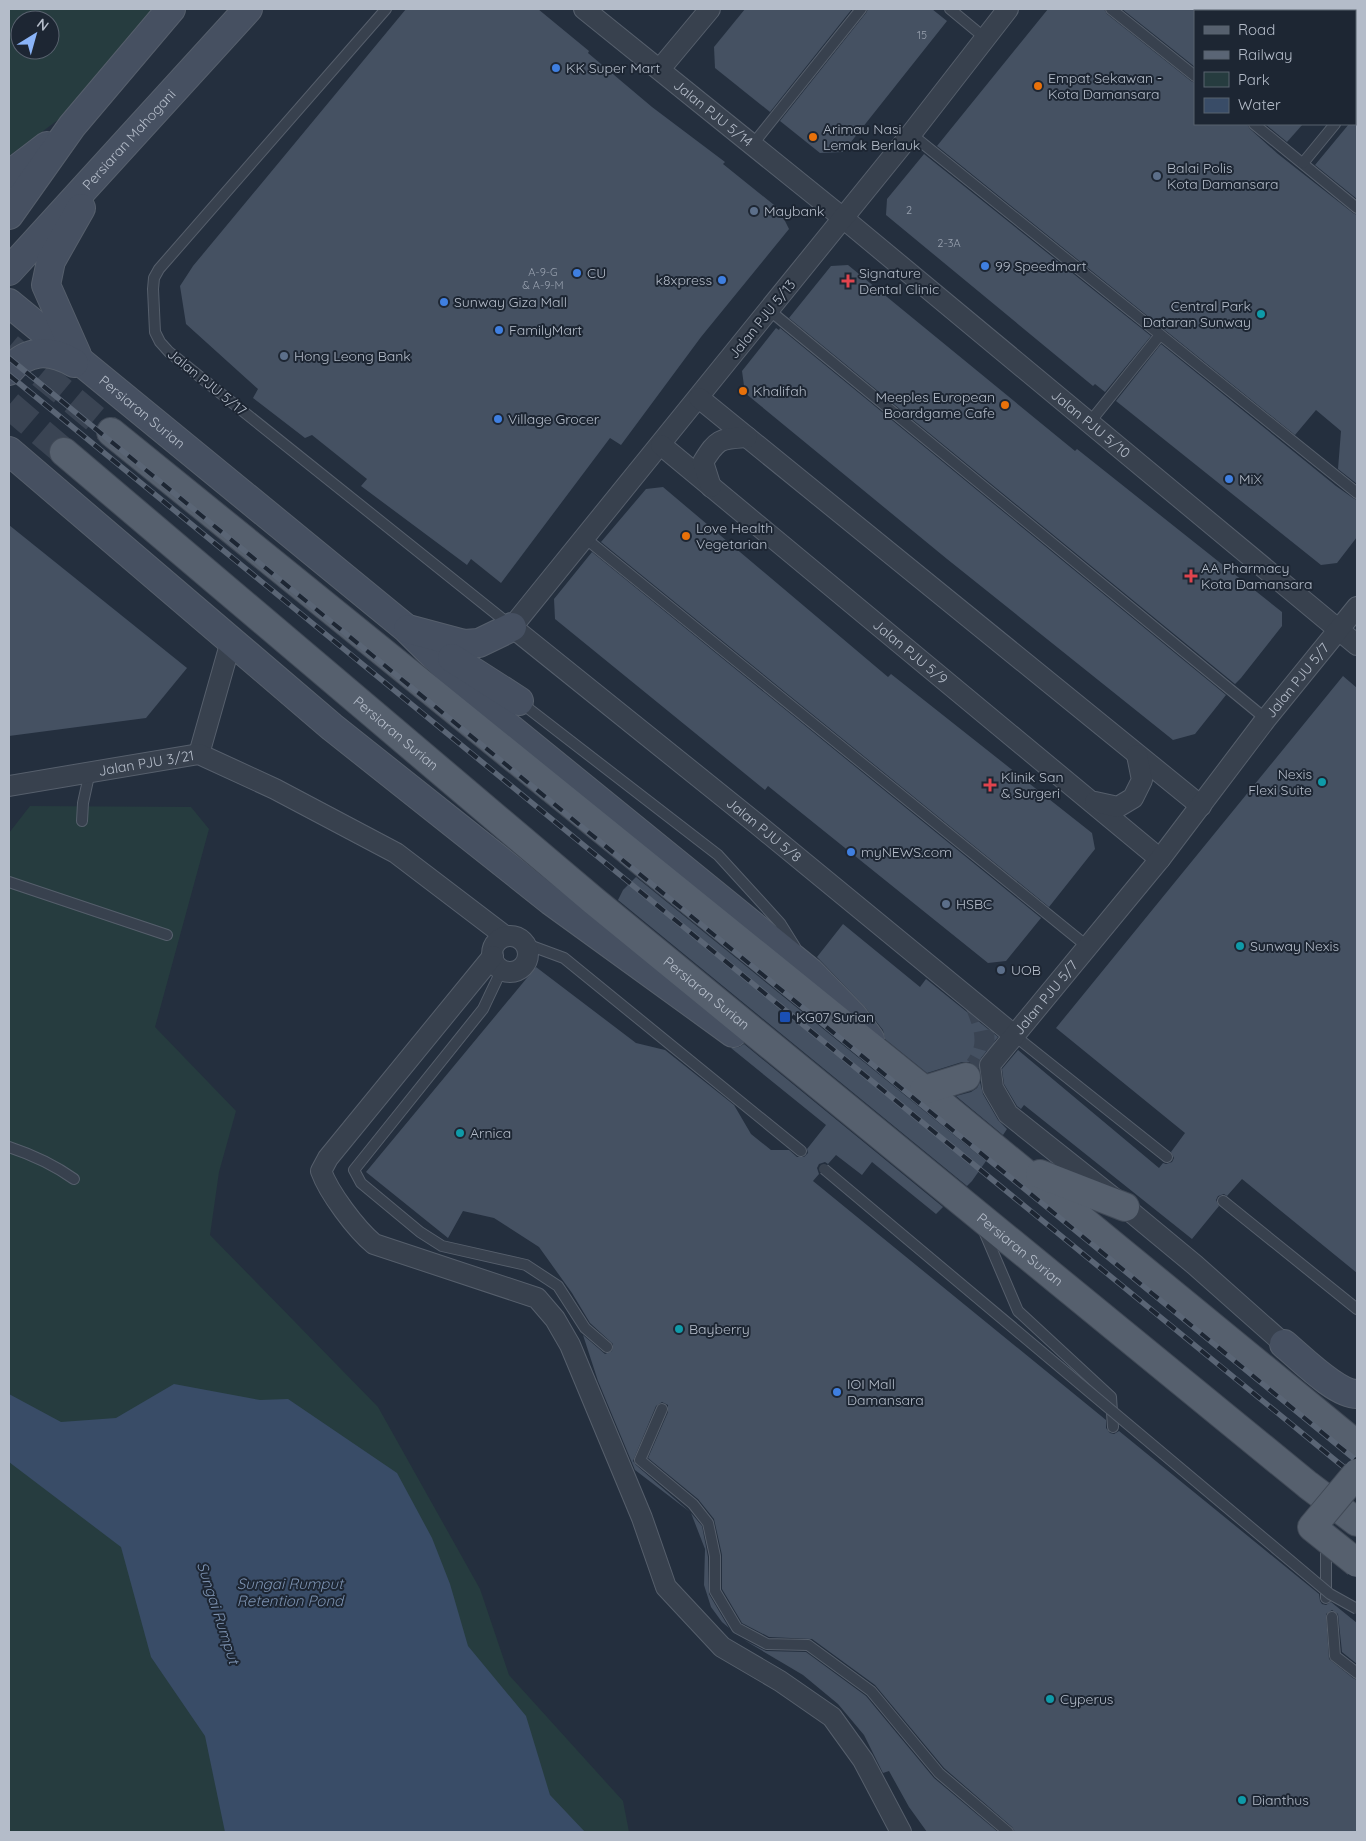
<svg xmlns="http://www.w3.org/2000/svg" width="1366" height="1841" font-family="Quicksand,sans-serif">
  <style>
    .green { fill: #263c3f; fill-rule: evenodd }
    .water { fill: #394c67 }
    .building { fill: #455162 }
    .lines { fill: none; stroke-linecap: round; stroke-linejoin: round }
    .street-tunnel { stroke: #3a4453; stroke-width: 20; stroke-dasharray: 20 10; stroke-linecap: butt }
    .primary-tunnel { stroke: #3a4453; stroke-width: 28; stroke-dasharray: 28 14; stroke-linecap: butt }
    .lane-casing { stroke: #565f6c; stroke-width: 12 }
    .street-casing { stroke: #565f6c; stroke-width: 22 }
    .secondary-casing { stroke: #565f6c; stroke-width: 30 }
    .primary-casing { stroke: #414a57; stroke-width: 30 }
    .lane { stroke: #38414e; stroke-width: 10 }
    .street { stroke: #38414e; stroke-width: 20 }
    .secondary { stroke: #465061; stroke-width: 28 }
    .primary { stroke: #56606e; stroke-width: 28 }
    .rail-casing { stroke: #5a6575; stroke-width: 5.5 }
    .rail { stroke: #1d2633; stroke-width: 4; stroke-dasharray: 11; stroke-linecap: butt }
    .lane-bridge-casing { stroke: #565f6c; stroke-width: 12; stroke-linecap: butt }
    .primary-bridge-casing { stroke: #414a57; stroke-width: 30; stroke-linecap: butt }
    .lane-bridge { stroke: #38414e; stroke-width: 10 }
    .primary-bridge { stroke: #56606e; stroke-width: 28 }
    .shop-dot { fill: #3f7fe0; stroke: #1d2633; stroke-width: 2 }
    .food-dot { fill: #e8710a; stroke: #1d2633; stroke-width: 2 }
    .service-dot { fill: #5c6f8a; stroke: #1d2633; stroke-width: 2 }
    .health-dot { fill: #e0444e; stroke: #1d2633; stroke-width: 2 }
    .culture-dot { fill: #0f9aa8; stroke: #1d2633; stroke-width: 2 }
    .transit-dot { fill: #1a4fb4; stroke: #1d2633; stroke-width: 2 }
    .labels { text-anchor: middle; stroke-width: 4; stroke-linejoin: round; paint-order: stroke }
    .number-label { font-size: 11px; fill: #98a1af }
    .poi-label { font-size: 14px; fill: #b4bcc9; stroke: #1d2633; text-anchor: start }
    .street-label { font-size: 14px; fill: #b4bcc9; stroke: #1d2633 }
    .water-label { font-size: 15px; font-style: italic; fill: #7c92b1; stroke: #1d2633 }
  </style>
  <rect width="100%" height="100%" fill="#242f3e"/>
  <g class="green">
    <path d="M9 9H155L62 117 9 156ZM20 20H50V50H20Z"/>
    <polygon points="30,806 191,807 209,829 155,1027 236,1111 219,1172 210,1235 378,1407 480,1589 509,1675 623,1801 629,1832 9,1832 9,833"/>
  </g>
  <polygon class="water" points="174,1384 260,1400 288,1399 397,1473 432,1538 450,1584 468,1646 526,1716 550,1795 585,1832 225,1832 205,1736 151,1657 121,1547 9,1462 9,1394 61,1422 116,1418"/>
  <g class="building">
    <polygon points="406,9 538,9 589,51 588,53 652,107 725,162 723,164 779,209 789,229 701,337 621,445 610,438 501,583 471,559 467,565 361,486 367,479 312,435 305,438 253,398 258,389 186,324 180,286 193,266"/>
    <polygon points="745,9 852,9 770,112 715,68 714,47"/>
    <polygon points="868,9 932,9 947,21 843,152 820,153 780,121 866,13"/>
    <polygon points="1048,9 1104,9 1107,14 1191,81 1195,83 1195,124 1247,124 1250,129 1278,154 1353,213 1357,215 1357,484 1338,469 1341,431 1316,410 1295,435 937,146"/>
    <polygon points="1122,9 1195,9 1195,67"/>
    <polygon points="1357,113 1357,199 1315,165 1349,124 1355,124 1355,116"/>
    <polygon points="1265,124 1303,124 1287,142"/>
    <polygon points="924,154 1151,336 1105,392 1095,384 1093,386 1076,372 886,215 887,199"/>
    <polygon points="848,265 1075,451 1077,449 1282,612 1282,626 1241,678 1235,684 789,318 831,266"/>
    <polygon points="776,328 779,330 780,328 1226,695 1195,734 1173,740 947,559 745,393 742,371"/>
    <polygon points="1161,344 1336,486 1353,498 1357,500 1357,537 1337,563 1321,565 1116,401"/>
    <polygon points="663,487 888,677 891,674 1092,833 1095,849 1049,907 601,542 646,489"/>
    <polygon points="9,525 187,668 146,718 9,736"/>
    <polygon points="592,552 1041,918 1006,961 988,963 768,786 765,790 555,619 554,599"/>
    <polygon points="1343,676 1357,688 1357,1273 1242,1179 1227,1196 1224,1194 1218,1196 1216,1200 1219,1206 1192,1239 1024,1105 1021,1109 1017,1106 1004,1084 1002,1069 1018,1050 1159,1168 1163,1163 1166,1164 1172,1162 1174,1158 1171,1152 1185,1133 1056,1028"/>
    <polygon points="636,877 986,1161 972,1181 967,1186 618,900 623,890"/>
    <polygon points="843,924 920,987 926,979 998,1037 981,1058 978,1068 970,1062 962,1062 927,1073 885,1039 883,1030 865,1007 817,957"/>
    <polygon points="536,967 636,1043 665,1050 734,1105 751,1134 771,1150 789,1150 797,1157 804,1157 808,1153 807,1149 826,1125 731,1048 739,1047 744,1044 943,1207 936,1214 872,1162 862,1175 836,1155 828,1164 825,1162 819,1164 817,1168 819,1174 813,1181 1106,1420 1106,1428 1110,1433 1114,1434 1119,1431 1319,1594 1320,1601 1322,1604 1326,1605 1331,1602 1357,1623 1357,1664 1342,1652 1338,1614 1332,1610 1326,1614 1329,1659 1353,1678 1357,1680 1357,1832 1015,1832 1012,1827 944,1768 875,1685 812,1639 769,1637 742,1623 722,1589 722,1555 714,1519 698,1499 648,1458 668,1412 668,1405 662,1402 656,1406 633,1461 636,1465 690,1512 635,1470 598,1381 583,1335 605,1354 612,1351 613,1344 590,1323 572,1293 539,1247 494,1218 463,1211 448,1238 366,1172"/>
    <polygon points="980,1082 983,1094 998,1120 1007,1129 1003,1135 956,1096 971,1092 977,1088"/>
    <polygon points="691,1513 702,1526 708,1557 709,1594 729,1628 722,1622 711,1607 704,1585 705,1549"/>
    <polygon points="744,1640 766,1651 806,1652 866,1696 934,1778 998,1832 927,1832 909,1807 889,1771 883,1773 864,1735 838,1704 803,1675"/>
  </g>
  <g class="lines">
    <path class="street-tunnel" d="M974 1002C983 1026 992 1043 975 1066"/>
    <g class="primary-tunnel">
      <polyline points="9,347 111,432"/>
      <polyline points="9,405 64,452"/>
    </g>
    <defs>
      <g id="lane">
        <polyline points="386,9 159,269 154,278 153,289 155,332 160,342 169,352 510,625"/>
        <polyline points="950,9 985,38"/>
        <polyline points="1111,9 1195,76"/>
        <polyline points="1355,99 1357,96"/>
        <polyline points="1254,124 1357,208"/>
        <polyline points="911,134 1357,493"/>
        <polyline points="753,144 861,9"/>
        <polyline points="1303,163 1335,124"/>
        <polyline points="769,310 1266,719"/>
        <polyline points="1090,422 1160,335"/>
        <polyline points="585,538 1088,947"/>
        <polyline points="520,702 718,855 780,923 795,947"/>
        <polyline points="82,821 83,803 90,771"/>
        <polyline points="9,882 167,935"/>
        <polyline points="526,944 564,958 801,1151"/>
        <polyline points="502,969 483,1009 354,1170 361,1183 420,1232 442,1246 526,1265 558,1286 585,1328 607,1347"/>
        <polyline points="1015,1036 1167,1157"/>
        <path d="M9 1147C33 1155 53 1164 74 1179"/>
        <polyline points="1223,1201 1357,1309"/>
        <polyline points="983,1229 1018,1311 1111,1397 1113,1427"/>
        <polyline points="662,1409 640,1460 693,1504 708,1523 715,1556 715,1591 737,1628 767,1644 808,1645 871,1691 939,1773 1008,1832"/>
        <polyline points="1325,1544 1326,1550 1326,1598"/>
        <polyline points="1332,1617 1335,1656 1357,1673"/>
      </g>
      <g id="street">
        <path id="s1" d="M584 9 843 218 1357 645"/>
        <path id="s2" d="M1008 9 911 134 512 627 757 824 1015 1036"/>
        <polyline points="1302,9 1305,11"/>
        <polyline points="1355,53 1357,55"/>
        <polyline points="660,69 710,9"/>
        <polyline points="699,398 1201,806"/>
        <path id="s3" d="M661 445 1160 859"/>
        <path d="M711 487 703 462C718 438 720 439 747 437"/>
        <polyline points="199,754 231,641"/>
        <path id="s4" d="M9 786 199 754 275 789 396 853 505 936"/>
        <polyline points="1095,802 1118,807 1133,798 1142,780 1137,755"/>
        <circle cx="510" cy="954" r="18"/>
        <path d="M493 956 328 1158 321 1171C329 1193 356 1229 374 1244L537 1298 555 1319 570 1345 642 1518 666 1587 722 1647 780 1681 832 1717 863 1760 901 1832"/>
        <path id="s5" d="M1284 1344 1195 1265 1125 1207 1008 1114 993 1088 990 1065 1160 859 1266 719 1357 607"/>
      </g>
      <g id="secondary">
        <polyline points="9,175 47,146"/>
        <polyline points="9,215 72,126 171,9"/>
        <path id="s6" d="M9 271 248 9"/>
        <path id="s7" d="M9 303 407 629 495 716 810 972 853 1016 870 1039"/>
        <polyline points="77,355 46,285 51,261 81,208"/>
        <path d="M9 371C27 349 50 349 74 363"/>
        <polyline points="9,451 332,727 551,901 733,1033"/>
        <polyline points="408,629 464,644 479,643 512,627"/>
        <polyline points="452,658 519,701"/>
        <path d="M1284 1344C1301 1358 1336 1394 1357 1394"/>
      </g>
      <g id="primary">
        <polyline points="111,432 924,1090 1357,1445"/>
        <path id="s8" d="M64 452 594 901 1308 1485 1357 1522"/>
        <polyline points="924,1090 966,1077"/>
        <polyline points="1040,1174 1125,1207"/>
      </g>
    </defs>
    <use href="#lane" class="lane-casing"/>
    <use href="#street" class="street-casing"/>
    <use href="#secondary" class="secondary-casing"/>
    <use href="#primary" class="primary-casing"/>
    <use href="#lane" class="lane"/>
    <use href="#street" class="street"/>
    <use href="#secondary" class="secondary"/>
    <use href="#primary" class="primary"/>
    <defs>
      <g id="rail">
        <polyline points="9,358 1357,1461"/>
        <polyline points="9,375 1357,1478"/>
      </g>
    </defs>
    <use href="#rail" class="rail-casing"/>
    <use href="#rail" class="rail"/>
    <defs>
      <polyline id="lane-bridge" points="824,1169 1330,1594 1357,1609"/>
      <polyline id="primary-bridge" points="1357,1473 1312,1527 1357,1563"/>
    </defs>
    <use href="#lane-bridge" class="lane-bridge-casing"/>
    <use href="#primary-bridge" class="primary-bridge-casing"/>
    <use href="#lane-bridge" class="lane-bridge"/>
    <use href="#primary-bridge" class="primary-bridge"/>
  </g>
  <g class="shop-dot">
    <circle cx="556" cy="68" r="5"/>
    <circle cx="985" cy="266" r="5"/>
    <circle cx="577" cy="273" r="5"/>
    <circle cx="722" cy="280" r="5"/>
    <circle cx="444" cy="302" r="5"/>
    <circle cx="499" cy="330" r="5"/>
    <circle cx="498" cy="419" r="5"/>
    <circle cx="1229" cy="479" r="5"/>
    <circle cx="851" cy="852" r="5"/>
    <circle cx="837" cy="1392" r="5"/>
  </g>
  <g class="food-dot">
    <circle cx="1038" cy="86" r="5"/>
    <circle cx="813" cy="137" r="5"/>
    <circle cx="743" cy="391" r="5"/>
    <circle cx="1005" cy="405" r="5"/>
    <circle cx="686" cy="536" r="5"/>
  </g>
  <g class="service-dot">
    <circle cx="1157" cy="176" r="5"/>
    <circle cx="754" cy="211" r="5"/>
    <circle cx="284" cy="356" r="5"/>
    <circle cx="946" cy="904" r="5"/>
    <circle cx="1001" cy="970" r="5"/>
  </g>
  <g class="health-dot">
    <path d="M845.5 273.5h5v5h5v5h-5v5h-5v-5h-5v-5h5z"/>
    <path d="M1188.5 568.5h5v5h5v5h-5v5h-5v-5h-5v-5h5z"/>
    <path d="M987.5 777.5h5v5h5v5h-5v5h-5v-5h-5v-5h5z"/>
  </g>
  <g class="culture-dot">
    <circle cx="1261" cy="314" r="5"/>
    <circle cx="1322" cy="782" r="5"/>
    <circle cx="1240" cy="946" r="5"/>
    <circle cx="460" cy="1133" r="5"/>
    <circle cx="679" cy="1329" r="5"/>
    <circle cx="1050" cy="1699" r="5"/>
    <circle cx="1242" cy="1800" r="5"/>
  </g>
  <rect class="transit-dot" x="779" y="1011" width="12" height="12" rx="2.5"/>
  <g class="labels">
    <g class="number-label">
      <text x="922" y="39">15</text>
      <text x="909" y="214">2</text>
      <text x="949" y="247">2-3A</text>
      <text x="543" y="276">A-9-G<tspan x="543" dy="13">&amp; A-9-M</tspan></text>
    </g>
    <g class="poi-label">
      <text x="566" y="73">KK Super Mart</text>
      <text x="1048" y="83">Empat Sekawan -<tspan x="1048" dy="16">Kota Damansara</tspan></text>
      <text x="823" y="134">Arimau Nasi<tspan x="823" dy="16">Lemak Berlauk</tspan></text>
      <text x="1167" y="173">Balai Polis<tspan x="1167" dy="16">Kota Damansara</tspan></text>
      <text x="764" y="216">Maybank</text>
      <text x="995" y="271">99 Speedmart</text>
      <text x="587" y="278">CU</text>
      <text x="859" y="278">Signature<tspan x="859" dy="16">Dental Clinic</tspan></text>
      <text x="712" y="285" text-anchor="end">k8xpress</text>
      <text x="454" y="307">Sunway Giza Mall</text>
      <text x="1251" y="311" text-anchor="end">Central Park<tspan x="1251" dy="16">Dataran Sunway</tspan></text>
      <text x="509" y="335">FamilyMart</text>
      <text x="294" y="361">Hong Leong Bank</text>
      <text x="753" y="396">Khalifah</text>
      <text x="995" y="402" text-anchor="end">Meeples European<tspan x="995" dy="16">Boardgame Cafe</tspan></text>
      <text x="508" y="424">Village Grocer</text>
      <text x="1239" y="484">MiX</text>
      <text x="696" y="533">Love Health<tspan x="696" dy="16">Vegetarian</tspan></text>
      <text x="1201" y="573">AA Pharmacy<tspan x="1201" dy="16">Kota Damansara</tspan></text>
      <text x="1312" y="779" text-anchor="end">Nexis<tspan x="1312" dy="16">Flexi Suite</tspan></text>
      <text x="1001" y="782">Klinik San<tspan x="1001" dy="16">&amp; Surgeri</tspan></text>
      <text x="861" y="857">myNEWS.com</text>
      <text x="956" y="909">HSBC</text>
      <text x="1250" y="951">Sunway Nexis</text>
      <text x="1011" y="975">UOB</text>
      <text x="796" y="1022">KG07 Surian</text>
      <text x="470" y="1138">Arnica</text>
      <text x="689" y="1334">Bayberry</text>
      <text x="847" y="1389">IOI Mall<tspan x="847" dy="16">Damansara</tspan></text>
      <text x="1060" y="1704">Cyperus</text>
      <text x="1252" y="1805">Dianthus</text>
    </g>
    <g class="street-label">
      <text dy="5" stroke="none"><textPath href="#s1" startOffset="166">Jalan PJU 5/14</textPath></text>
      <text dy="5" stroke="none"><textPath href="#s6" startOffset="178">Persiaran Mahogani</textPath></text>
      <text transform="translate(762 319) rotate(-51)" y="5">Jalan PJU 5/13</text>
      <text transform="translate(207 382) rotate(39)" y="5">Jalan PJU 5/17</text>
      <text dy="5" stroke="none"><textPath href="#s7" startOffset="172">Persiaran Surian</textPath></text>
      <text dy="5" stroke="none"><textPath href="#s1" startOffset="655">Jalan PJU 5/10</textPath></text>
      <text dy="5" stroke="none"><textPath href="#s3" startOffset="324">Jalan PJU 5/9</textPath></text>
      <text dy="5" stroke="none"><textPath href="#s5" startOffset="905">Jalan PJU 5/7</textPath></text>
      <text dy="5" stroke="none"><textPath href="#s8" startOffset="435">Persiaran Surian</textPath></text>
      <text dy="5" stroke="none"><textPath href="#s4" startOffset="139">Jalan PJU 3/21</textPath></text>
      <text dy="5" stroke="none"><textPath href="#s2" startOffset="1116">Jalan PJU 5/8</textPath></text>
      <text dy="5" stroke="none"><textPath href="#s8" startOffset="840">Persiaran Surian</textPath></text>
      <text dy="5" stroke="none"><textPath href="#s5" startOffset="500">Jalan PJU 5/7</textPath></text>
      <text dy="5" stroke="none"><textPath href="#s8" startOffset="1245">Persiaran Surian</textPath></text>
    </g>
    <g class="water-label">
      <text x="290" y="1589">Sungai Rumput<tspan x="290" dy="17">Retention Pond</tspan></text>
      <text transform="translate(218 1613) rotate(72)" y="5">Sungai Rumput</text>
    </g>
  </g>
  <rect width="1366" height="1841" fill="none" stroke="#b4bcc9" stroke-width="20"/>
  <rect x="1194" y="10" width="162" height="115" fill="#1d2633" stroke="#59626f"/>
  <rect x="1204" y="26" width="25" height="8" fill="#56606e" stroke="#59626f"/>
  <text x="1238" y="35" font-size="15" fill="#b4bcc9">Road</text>
  <rect x="1204" y="51" width="25" height="8" fill="#5a6575" stroke="#59626f"/>
  <text x="1238" y="60" font-size="15" fill="#b4bcc9">Railway</text>
  <rect x="1204" y="72" width="25" height="15" fill="#263c3f" stroke="#59626f"/>
  <text x="1238" y="85" font-size="15" fill="#b4bcc9">Park</text>
  <rect x="1204" y="98" width="25" height="15" fill="#394c67" stroke="#59626f"/>
  <text x="1238" y="110" font-size="15" fill="#b4bcc9">Water</text>
  <g transform="translate(35 35) rotate(37)"><circle r="24" fill="#1d2633" stroke="#59626f"/>
  <path d="M0-4L9 19L0 12L-9 19Z" fill="#8ab4f8"/>
  <text y="-8" font-size="14" font-weight="bold" text-anchor="middle" fill="#b4bcc9">N</text>
  </g>
</svg>
